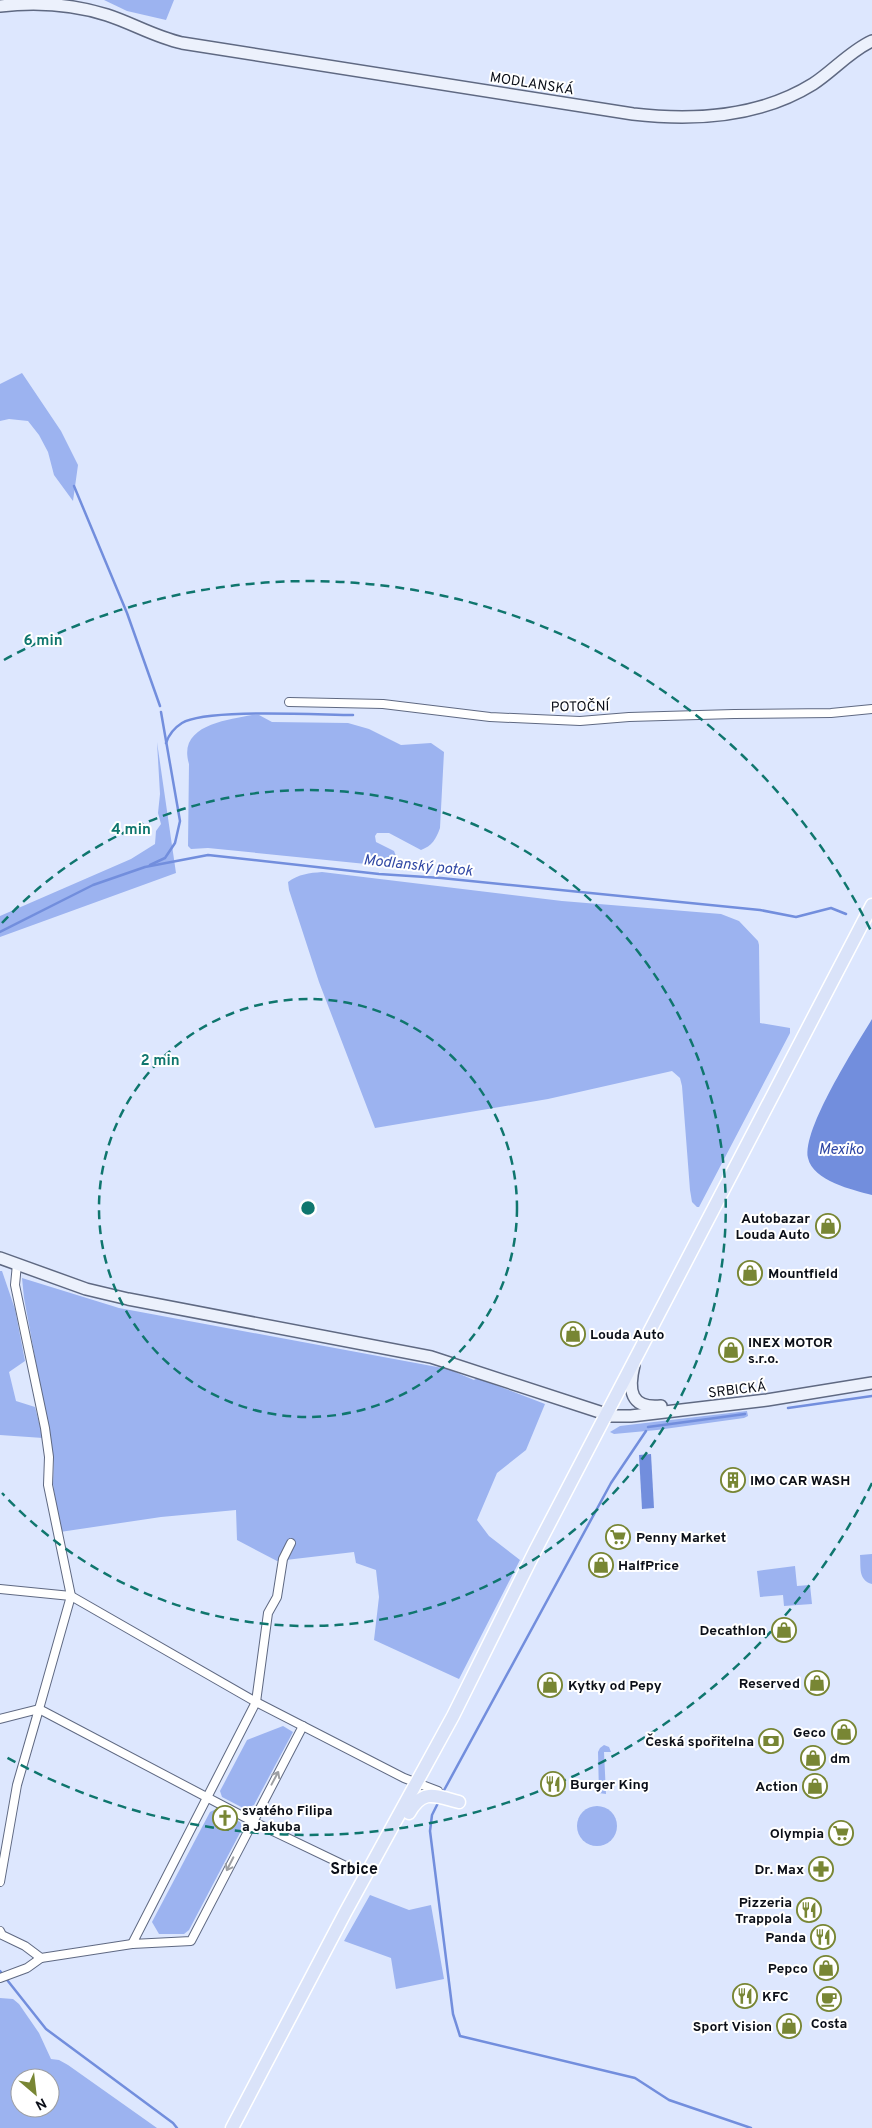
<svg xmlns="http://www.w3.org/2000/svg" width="872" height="2128" font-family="Overpass,sans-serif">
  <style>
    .green { fill: #9cb3f0; fill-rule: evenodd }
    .water { fill: #728edd }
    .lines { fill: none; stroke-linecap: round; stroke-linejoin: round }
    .stream { stroke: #728edd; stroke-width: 2.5 }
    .street-casing { stroke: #5f6982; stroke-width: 10 }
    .secondary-casing { stroke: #5f6982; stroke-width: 14 }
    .primary-casing { stroke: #fff; stroke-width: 15 }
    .street { stroke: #fff; stroke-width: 8 }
    .secondary { stroke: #ecf1fc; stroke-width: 11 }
    .primary { stroke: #dae3f9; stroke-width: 12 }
    .oneway { stroke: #9d9fa3 }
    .ring { fill: none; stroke: #0f766e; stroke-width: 2.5; stroke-dasharray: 9 6 }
    .labels { text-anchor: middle; stroke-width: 4; stroke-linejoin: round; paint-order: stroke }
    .street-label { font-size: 14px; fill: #0b0f18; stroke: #fff }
    .poi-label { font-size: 14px; font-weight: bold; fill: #0b0f18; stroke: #fff; text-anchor: end }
    .water-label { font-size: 15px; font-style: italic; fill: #2f47a4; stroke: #fff }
    .quarter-label { font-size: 16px; font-weight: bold; fill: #0b0f18; stroke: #fff }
    .centre { fill: #0f766e; stroke: #fff; stroke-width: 2.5 }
    .ring-label { font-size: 15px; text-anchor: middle; font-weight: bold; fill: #0f766e; stroke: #fff; stroke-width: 4; stroke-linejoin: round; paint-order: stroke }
  </style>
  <rect width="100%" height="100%" fill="#dde7fe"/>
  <g class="green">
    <polygon points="104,0 174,0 166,20 127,11"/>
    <polygon points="22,373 61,431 78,465 73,501 54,475 48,452 39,435 28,421 9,419 0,421 0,384"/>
    <path d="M252 715H259L272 722 348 723 369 729 401 745 431 743 444 752 440 828C436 839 432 846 421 850L389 833H377L375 836 376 842 394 851 396 856 386 866 208 848 191 849 188 846 189 764C177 725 227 720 252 715Z"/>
    <polygon points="157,742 176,873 0,937 0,916 131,859 155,844 156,831 161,824 158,813 160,794"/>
    <path d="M322 872 562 901 721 914 739 921 758 941 759 945 760 1023 790 1028V1033L699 1207H697L692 1202 690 1190 682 1086 680 1078 672 1071 548 1099 375 1128 319 982 289 890 288 882C299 874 309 873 322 872Z"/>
    <polygon points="0,1271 2,1271 15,1309 25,1361 9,1372 16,1401 35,1407 43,1438 0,1435"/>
    <polygon points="22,1278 119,1308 448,1369 474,1380 477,1378 545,1404 526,1450 497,1473 477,1520 489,1536 520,1560 459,1679 374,1640 379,1597 376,1570 356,1563 354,1552 277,1561 237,1540 236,1510 161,1517 60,1532 53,1484 54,1460 24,1298"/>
    <polygon points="747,1411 748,1416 744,1418 657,1430 614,1434 610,1432 620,1426"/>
    <path d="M872 1554V1584C858 1580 861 1568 860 1555Z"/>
    <polygon points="795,1566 797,1586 810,1585 812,1604 784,1606 783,1595 760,1597 757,1571"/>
    <polygon points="283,1726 293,1732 254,1805 245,1809 222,1797 220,1791 247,1740"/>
    <polygon points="604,1745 609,1747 611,1752 604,1752 606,1794 599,1793 598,1752 600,1748"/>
    <circle cx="597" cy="1826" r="20"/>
    <polygon points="216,1809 240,1822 243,1827 189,1930 184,1934 159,1934 152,1922 210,1812"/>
    <polygon points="370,1895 409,1910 431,1905 444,1979 396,1989 391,1958 344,1941"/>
    <path d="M0 1998 13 1999 19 2004 39 2033 51 2059 59 2060 68 2065 157 2128H0ZM20 2078H50V2108H20Z"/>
  </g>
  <g class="water">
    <path d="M872 1019V1195C853 1190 813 1181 808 1158 802 1129 856 1046 872 1019Z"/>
    <polygon points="651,1454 654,1508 642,1509 639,1455"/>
  </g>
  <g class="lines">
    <g class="stream">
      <polyline points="74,486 127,613 160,706"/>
      <path d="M166 743C169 734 174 728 182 723 205 708 321 715 353 715"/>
      <polyline points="150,865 165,858 175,843 180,821 161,712"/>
      <polyline points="0,932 93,885 145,867 208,855 379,874 441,878 760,910 796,917 831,908 846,914"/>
      <polyline points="788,1408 872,1396"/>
      <polyline points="648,1427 745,1414"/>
      <polyline points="442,1794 611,1483 646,1431"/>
      <polyline points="439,1801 432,1815 430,1831 453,2014 460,2036 635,2078 669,2100 751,2128"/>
      <polyline points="0,1971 46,2029 173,2123 177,2128"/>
    </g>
    <defs>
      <g id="street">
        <polyline points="289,702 383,704 490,717 580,721 629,717 734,714 831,713 872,709"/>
        <polyline points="17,1264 15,1285 45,1428 49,1457 48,1485 71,1596 39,1709 252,1821 350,1868"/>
        <polyline points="291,1543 283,1559 277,1597 268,1613 256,1702 132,1944 191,1941 303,1726"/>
        <polyline points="0,1589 71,1596 256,1702 404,1778 438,1791"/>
        <polyline points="0,1719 39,1709 17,1785 0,1882"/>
        <polyline points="0,1931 2,1935 25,1946 41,1958 132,1944"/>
        <polyline points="0,1978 27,1968 41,1958"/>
      </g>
      <g id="secondary">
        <path d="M0 6C35 2 72 4 107 15 132 23 155 37 182 43L633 114C693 121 760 117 813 84 833 71 850 51 872 41"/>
        <polyline points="0,1258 86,1289 128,1299 431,1357 612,1416 631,1416 767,1400 872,1383"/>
        <path d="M634 1365C628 1390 630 1409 661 1406"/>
      </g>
      <g id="primary">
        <path d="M409 1813C423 1788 435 1796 459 1802"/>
        <polyline points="232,2128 345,1913 453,1716 535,1551 872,905"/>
      </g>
    </defs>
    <use href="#street" class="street-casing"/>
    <use href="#secondary" class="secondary-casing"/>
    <use href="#primary" class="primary-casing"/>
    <use href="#street" class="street"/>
    <use href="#secondary" class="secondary"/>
    <use href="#primary" class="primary"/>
  </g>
  <defs><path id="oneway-shaft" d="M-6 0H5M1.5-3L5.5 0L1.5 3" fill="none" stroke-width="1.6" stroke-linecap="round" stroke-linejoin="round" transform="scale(1.25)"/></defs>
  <g class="oneway">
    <use href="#oneway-shaft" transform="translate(275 1778) rotate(-62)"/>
    <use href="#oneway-shaft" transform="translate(230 1864) rotate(117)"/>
  </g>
  <g class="ring">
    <circle cx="308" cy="1208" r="209"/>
    <path d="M2 923A418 418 0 1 1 2 1493"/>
    <path d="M872 1483A627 627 0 0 1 4 1756M4 660A627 627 0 0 1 872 933"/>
  </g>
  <defs>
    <symbol id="shop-ring" viewBox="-11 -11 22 22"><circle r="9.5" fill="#fff" stroke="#788634" stroke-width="1.5"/><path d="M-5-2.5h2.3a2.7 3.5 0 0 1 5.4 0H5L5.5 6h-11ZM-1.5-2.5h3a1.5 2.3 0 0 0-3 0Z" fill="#788634"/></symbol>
    <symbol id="building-ring" viewBox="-11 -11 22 22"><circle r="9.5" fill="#fff" stroke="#788634" stroke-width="1.5"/><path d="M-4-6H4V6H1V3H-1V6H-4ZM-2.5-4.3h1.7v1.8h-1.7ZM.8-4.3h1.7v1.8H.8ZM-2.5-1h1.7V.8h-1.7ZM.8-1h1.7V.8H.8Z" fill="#788634"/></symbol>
    <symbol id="supermarket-ring" viewBox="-11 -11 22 22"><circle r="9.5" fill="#fff" stroke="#788634" stroke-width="1.5"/><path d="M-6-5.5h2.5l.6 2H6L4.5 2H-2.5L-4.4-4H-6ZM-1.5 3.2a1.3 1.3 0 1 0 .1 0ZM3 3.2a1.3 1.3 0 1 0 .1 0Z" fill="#788634"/></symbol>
    <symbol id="bank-ring" viewBox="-11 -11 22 22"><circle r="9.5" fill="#fff" stroke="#788634" stroke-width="1.5"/><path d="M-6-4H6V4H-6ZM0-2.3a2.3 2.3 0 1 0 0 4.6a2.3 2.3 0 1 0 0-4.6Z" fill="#788634"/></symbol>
    <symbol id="restaurant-ring" viewBox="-11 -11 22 22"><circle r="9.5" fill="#fff" stroke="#788634" stroke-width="1.5"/><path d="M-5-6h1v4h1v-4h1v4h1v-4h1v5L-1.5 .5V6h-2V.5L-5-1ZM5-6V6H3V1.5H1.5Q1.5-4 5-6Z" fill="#788634"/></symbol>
    <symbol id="church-ring" viewBox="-11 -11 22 22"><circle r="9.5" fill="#fff" stroke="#788634" stroke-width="1.5"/><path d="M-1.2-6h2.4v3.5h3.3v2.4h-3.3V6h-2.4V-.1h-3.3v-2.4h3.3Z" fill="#788634"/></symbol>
    <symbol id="pharmacy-ring" viewBox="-11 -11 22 22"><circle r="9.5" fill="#fff" stroke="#788634" stroke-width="1.5"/><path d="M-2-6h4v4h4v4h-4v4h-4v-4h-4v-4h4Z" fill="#788634"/></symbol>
    <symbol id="cafe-ring" viewBox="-11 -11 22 22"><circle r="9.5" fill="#fff" stroke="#788634" stroke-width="1.5"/><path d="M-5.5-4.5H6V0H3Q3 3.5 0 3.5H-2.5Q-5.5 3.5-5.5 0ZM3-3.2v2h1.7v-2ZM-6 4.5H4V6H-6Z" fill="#788634"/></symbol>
  </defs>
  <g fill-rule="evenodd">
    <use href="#shop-ring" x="814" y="1212" width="28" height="28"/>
    <use href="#shop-ring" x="736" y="1259" width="28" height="28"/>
    <use href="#shop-ring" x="559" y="1320" width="28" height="28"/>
    <use href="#shop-ring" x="717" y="1336" width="28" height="28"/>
    <use href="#building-ring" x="719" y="1466" width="28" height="28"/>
    <use href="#supermarket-ring" x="604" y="1523" width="28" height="28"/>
    <use href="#shop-ring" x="587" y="1551" width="28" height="28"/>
    <use href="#shop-ring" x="770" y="1616" width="28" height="28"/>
    <use href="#shop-ring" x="803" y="1669" width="28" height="28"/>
    <use href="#shop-ring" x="536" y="1671" width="28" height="28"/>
    <use href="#shop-ring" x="830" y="1718" width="28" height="28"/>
    <use href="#bank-ring" x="757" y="1727" width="28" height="28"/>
    <use href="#shop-ring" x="799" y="1744" width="28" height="28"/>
    <use href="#restaurant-ring" x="539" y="1770" width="28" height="28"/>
    <use href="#shop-ring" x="801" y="1772" width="28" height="28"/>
    <use href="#church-ring" x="211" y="1804" width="28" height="28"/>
    <use href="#supermarket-ring" x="827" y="1819" width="28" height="28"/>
    <use href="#pharmacy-ring" x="807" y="1855" width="28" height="28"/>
    <use href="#restaurant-ring" x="795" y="1896" width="28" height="28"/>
    <use href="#restaurant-ring" x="809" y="1923" width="28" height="28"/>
    <use href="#shop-ring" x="812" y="1954" width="28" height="28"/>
    <use href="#restaurant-ring" x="731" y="1982" width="28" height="28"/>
    <use href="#cafe-ring" x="815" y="1985" width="28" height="28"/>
    <use href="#shop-ring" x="775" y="2012" width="28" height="28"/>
  </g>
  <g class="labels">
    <g class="street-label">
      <text transform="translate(532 83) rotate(9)" y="5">MODLANSKÁ</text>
      <text transform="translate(580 706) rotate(-1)" y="5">POTOČNÍ</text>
      <text transform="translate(737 1389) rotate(-7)" y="5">SRBICKÁ</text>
    </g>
    <g class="poi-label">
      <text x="810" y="1223">Autobazar<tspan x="810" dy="16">Louda Auto</tspan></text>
      <text x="768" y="1278" text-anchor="start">Mountfield</text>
      <text x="590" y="1339" text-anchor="start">Louda Auto</text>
      <text x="748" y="1347" text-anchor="start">INEX MOTOR<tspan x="748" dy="16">s.r.o.</tspan></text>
      <text x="750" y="1485" text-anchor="start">IMO CAR WASH</text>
      <text x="636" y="1542" text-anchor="start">Penny Market</text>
      <text x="618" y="1570" text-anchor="start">HalfPrice</text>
      <text x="766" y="1635">Decathlon</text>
      <text x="800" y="1688">Reserved</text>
      <text x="568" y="1690" text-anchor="start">Kytky od Pepy</text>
      <text x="826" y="1737">Geco</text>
      <text x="754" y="1746">Česká spořitelna</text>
      <text x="830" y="1763" text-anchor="start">dm</text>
      <text x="570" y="1789" text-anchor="start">Burger King</text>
      <text x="798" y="1791">Action</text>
      <text x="242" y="1815" text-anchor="start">svatého Filipa<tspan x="242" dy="16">a Jakuba</tspan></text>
      <text x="824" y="1838">Olympia</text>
      <text x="804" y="1874">Dr. Max</text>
      <text x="792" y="1907">Pizzeria<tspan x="792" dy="16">Trappola</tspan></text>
      <text x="806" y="1942">Panda</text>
      <text x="808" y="1973">Pepco</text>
      <text x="762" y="2001" text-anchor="start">KFC</text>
      <text x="829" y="2028" text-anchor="middle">Costa</text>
      <text x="772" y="2031">Sport Vision</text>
    </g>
    <g class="water-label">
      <text transform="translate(418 865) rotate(6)" y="5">Modlanský potok</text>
      <text x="841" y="1154">Mexiko</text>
    </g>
    <g class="quarter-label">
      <text x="354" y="1874">Srbice</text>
    </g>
  </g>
  <circle cx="308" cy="1208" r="8" class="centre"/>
  <g class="ring-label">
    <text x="43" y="645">6 min</text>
    <text x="131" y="834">4 min</text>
    <text x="160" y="1065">2 min</text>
  </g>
  <g transform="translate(35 2093) rotate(152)"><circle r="24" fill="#ffffff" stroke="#9d9fa3"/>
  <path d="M0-4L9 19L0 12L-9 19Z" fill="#788634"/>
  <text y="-8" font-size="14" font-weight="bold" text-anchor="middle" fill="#0b0f18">N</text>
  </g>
</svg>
